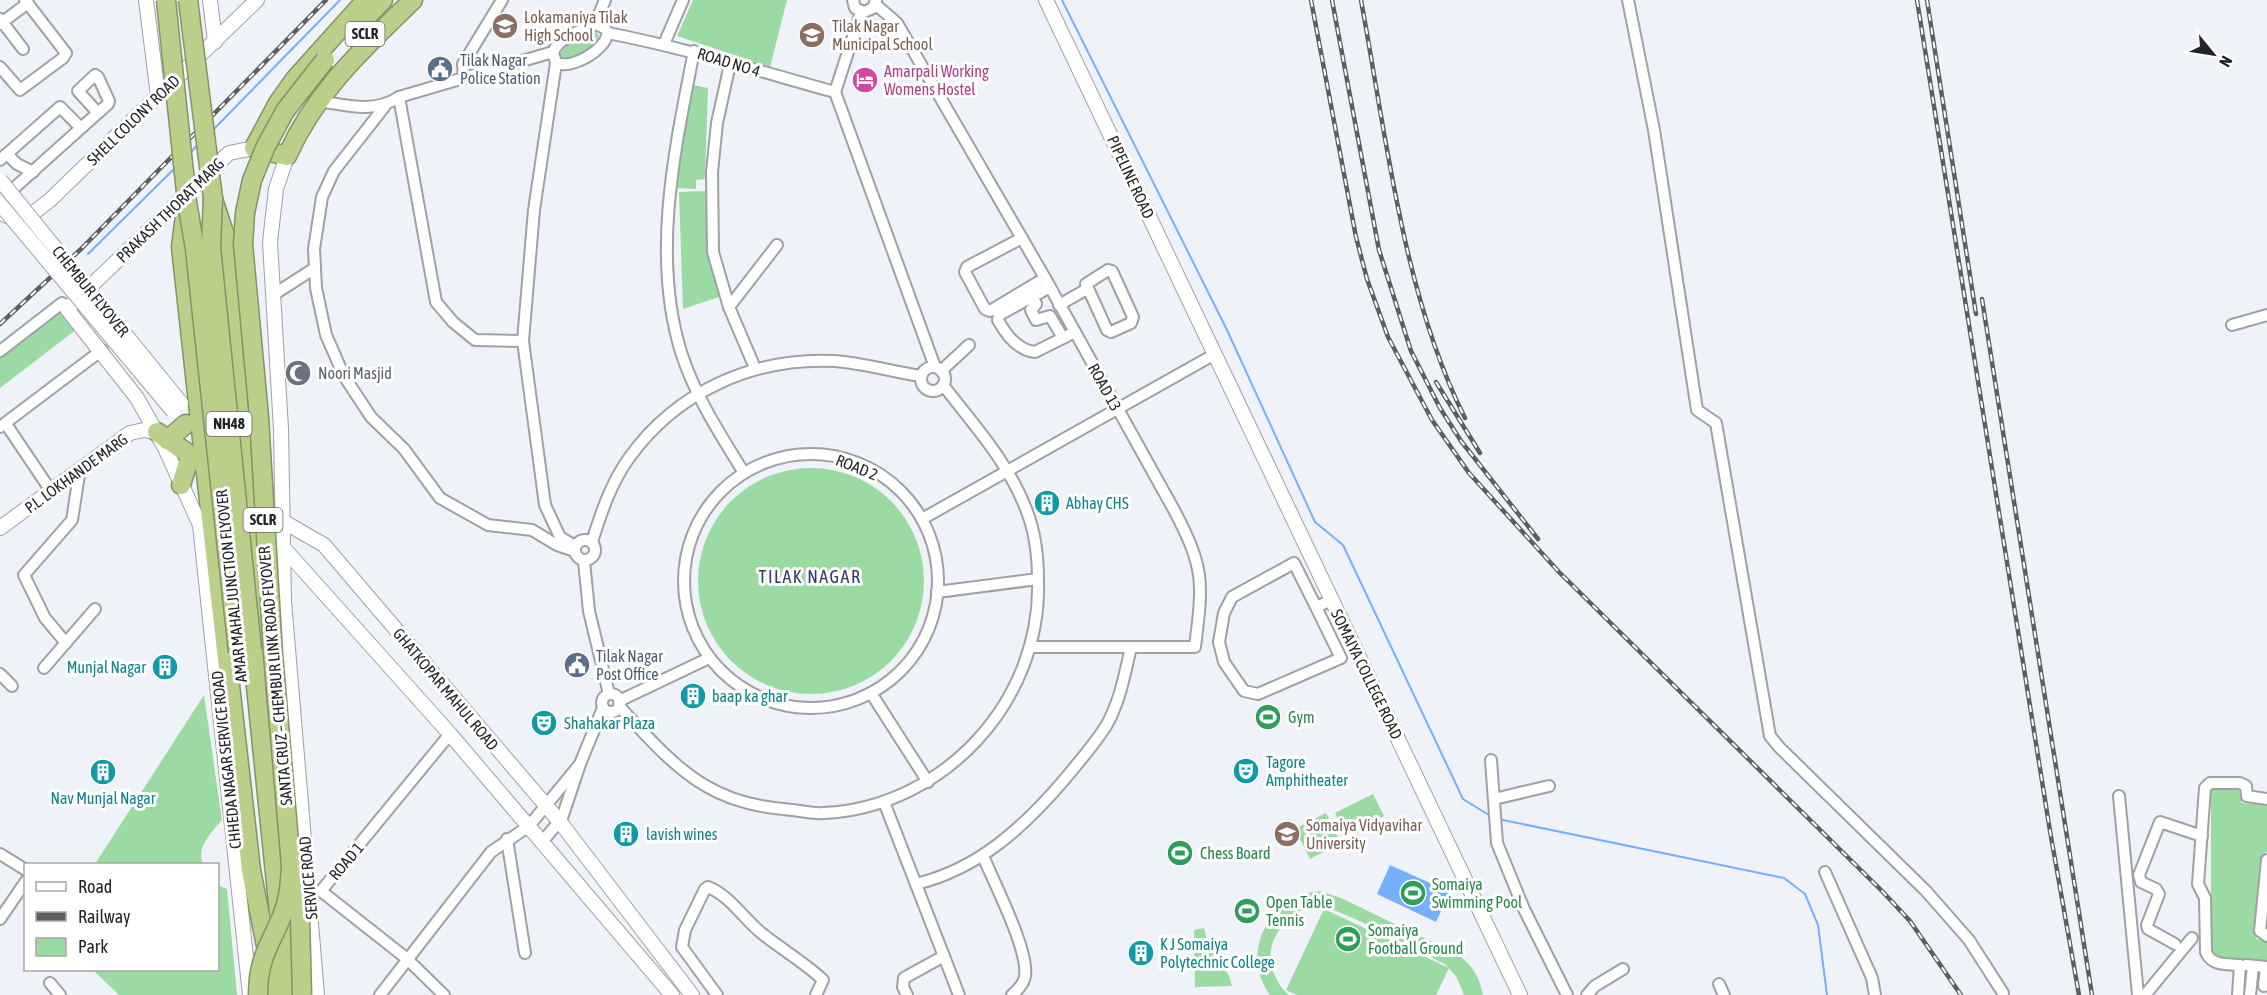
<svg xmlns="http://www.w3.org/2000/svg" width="2267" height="995" font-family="'Asap Condensed',sans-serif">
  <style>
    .green { fill: #9bdba3 }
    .water { fill: #75affd }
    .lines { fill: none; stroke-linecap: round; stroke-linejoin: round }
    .stream { stroke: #75affd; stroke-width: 2 }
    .street-casing { stroke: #9ea1a6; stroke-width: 14 }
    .secondary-casing { stroke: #9ea1a6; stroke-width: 16 }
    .highway-casing { stroke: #849367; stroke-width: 21 }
    .street { stroke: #fff; stroke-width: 10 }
    .secondary { stroke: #fff; stroke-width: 14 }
    .highway { stroke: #b9cf8a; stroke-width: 18 }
    .rail-casing { stroke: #5c5e61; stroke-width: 4.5 }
    .rail { stroke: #fff; stroke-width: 2; stroke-dasharray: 7; stroke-linecap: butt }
    .secondary-bridge-casing { stroke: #9ea1a6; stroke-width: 16; stroke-linecap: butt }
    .highway-bridge-casing { stroke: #849367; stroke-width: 21; stroke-linecap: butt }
    .secondary-bridge { stroke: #fff; stroke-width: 14 }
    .highway-bridge { stroke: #b9cf8a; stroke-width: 18 }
    .labels { text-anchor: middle; stroke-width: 6; stroke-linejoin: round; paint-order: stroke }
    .shield { fill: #fff; stroke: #656667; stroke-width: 1.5 }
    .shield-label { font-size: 15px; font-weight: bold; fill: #232426 }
    .education-label { font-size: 16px; fill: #785e54; stroke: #fff; text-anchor: start }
    .service-label { font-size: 16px; fill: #4e5e75; stroke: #fff; text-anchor: start }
    .street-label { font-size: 16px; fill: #232426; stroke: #fff }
    .hotel-label { font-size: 16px; fill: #b23c85; stroke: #fff; text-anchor: start }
    .worship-label { font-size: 16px; fill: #5b616d; stroke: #fff; text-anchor: start }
    .culture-label { font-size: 16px; fill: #0d838f; stroke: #fff; text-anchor: start }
    .leisure-label { font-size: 16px; fill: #27864d; stroke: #fff; text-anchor: start }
    .neighbourhood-label { font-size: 18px; letter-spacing: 1.5px; fill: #2f3873; stroke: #fff }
  </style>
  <rect width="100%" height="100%" fill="#eff2f8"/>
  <g class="green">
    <polygon points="693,0 787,0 770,67 677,36"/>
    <path d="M596 31 599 36 595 44 567 62 561 61 559 56C565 44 582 32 596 31Z"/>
    <polygon points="687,84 708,88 705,179 696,180 696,189 674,188"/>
    <polygon points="706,191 719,297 683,309 679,192"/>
    <polygon points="61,310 77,329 0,388 0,355"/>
    <circle cx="811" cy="581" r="113"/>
    <path d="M204 695 222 820C211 833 196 847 203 864H95Z"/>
    <polygon points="2239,787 2242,803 2267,805 2267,852 2263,855 2256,939 2267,940 2267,962 2214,959 2211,946 2211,788"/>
    <polygon points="1373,794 1384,816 1346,835 1335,813"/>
    <polygon points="1326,813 1341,843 1310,859 1295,829"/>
    <polygon points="218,885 227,889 237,995 119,995 93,970 218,970"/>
    <path d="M1319 891 1341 898 1455 953C1472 964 1479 975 1483 995H1464L1456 976 1445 964C1419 952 1343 908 1319 907 1295 906 1275 928 1271 950 1268 966 1277 985 1289 995H1270C1239 953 1269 896 1319 891Z"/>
    <polygon points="1324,909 1449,968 1436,995 1297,995 1286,990"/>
    <polygon points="1204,928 1208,944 1229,976 1232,986 1195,987 1194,930"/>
  </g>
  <polygon class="water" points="1390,865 1450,892 1436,922 1377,894"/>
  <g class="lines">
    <g class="stream">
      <polyline points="1062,0 1227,330 1315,522 1343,545 1463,799 1492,817"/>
      <polyline points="212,131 340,0"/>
      <polyline points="191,152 199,143"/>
      <polyline points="88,254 176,167"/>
      <polyline points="1498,819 1784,878 1805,894 1818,925 1827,995"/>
    </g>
    <defs>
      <g id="street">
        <polyline points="853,0 855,8 864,12 873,8 876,0"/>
        <polyline points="1628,0 1654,130 1697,410 1716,423 1770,736 1780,748 1926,891 1969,940 2003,993"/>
        <path d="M875 4 897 23 1045 278 1174 510C1205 569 1203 582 1195 647H1031"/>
        <polyline points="0,19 23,49"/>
        <polyline points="0,24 28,3"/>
        <polyline points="595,24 605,0"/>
        <polyline points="664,44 683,0"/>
        <path d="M694 51C675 148 651 255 681 352 695 396 720 434 744 473"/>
        <polyline points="553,52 556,63 534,210 523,341 545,505 560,537 573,545"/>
        <path d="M553 52C559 38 581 30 595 24L605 28 608 33C685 48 759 71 835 92"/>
        <path d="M556 63C573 69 604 51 608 33"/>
        <polyline points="730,64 717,123 712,172 713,252 729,307 755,368"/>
        <polyline points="0,67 20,90 63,58 66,53 25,0"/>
        <polyline points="464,78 463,64 502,0"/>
        <polyline points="835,92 935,367"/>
        <polyline points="835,92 861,12"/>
        <polyline points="399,97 436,302 453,322 475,340 523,341"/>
        <path d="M318 101C347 105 373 114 399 97L553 52"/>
        <polyline points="385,106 334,171 322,197 314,249 316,288 326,335 344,376 371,417 404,449 440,498 488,525 532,530 557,545 575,551"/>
        <polyline points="81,128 108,104 109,101 98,77 95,75 78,91 98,113"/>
        <polyline points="7,154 17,164 33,172"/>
        <polyline points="0,160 60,107 81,128 12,190"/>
        <polyline points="1022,238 967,267 965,272 985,309 990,311 1045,278"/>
        <polygon points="1108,270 1112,271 1133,317 1131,323 1111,332 1107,330 1086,284"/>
        <path d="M1050 287 999 315 998 320C1006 335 1017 350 1035 352L1075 332"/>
        <polyline points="273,295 315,268"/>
        <polyline points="1032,296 1036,304 1031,310 1036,320 1050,316 1063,338"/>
        <polyline points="1059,305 1087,289"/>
        <polyline points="729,307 777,245"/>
        <polyline points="2232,325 2267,315"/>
        <polyline points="0,351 62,303 67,309"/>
        <circle cx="933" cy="379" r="12"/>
        <polyline points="941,371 969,345"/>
        <polyline points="6,424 51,491"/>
        <polyline points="0,427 102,350"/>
        <circle cx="811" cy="581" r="127"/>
        <polyline points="922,519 1215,354"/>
        <circle cx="585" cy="550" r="10"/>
        <path d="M592 542C601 513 611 483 629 458 677 391 754 357 835 361 863 363 893 372 921 376"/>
        <polyline points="584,561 589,611 609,694"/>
        <polyline points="937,592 1038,579"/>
        <polyline points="1316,607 1341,658 1258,694 1244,691 1224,662 1219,642 1224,613 1232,597 1294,563 1316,607 1332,600"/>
        <polyline points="66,643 45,618 24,575 72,520 80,469"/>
        <polyline points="44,668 95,609"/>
        <polyline points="0,674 12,686"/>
        <polyline points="871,693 928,782"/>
        <circle cx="611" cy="703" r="9"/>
        <polyline points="619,701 707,659"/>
        <path d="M619 706C644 733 674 768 706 786 731 801 764 808 792 810 803 811 814 814 824 813 945 807 1042 700 1038 580 1038 557 1035 531 1026 509 1008 462 974 425 943 385"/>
        <polyline points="1491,760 1497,843 1524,909 1567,995"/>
        <polyline points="2119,796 2138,995"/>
        <polyline points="1494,799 1549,786"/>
        <polyline points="884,802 959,995"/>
        <polyline points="507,839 525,953"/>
        <polyline points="542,842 562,818 580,764 603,708"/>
        <polyline points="0,854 26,870"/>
        <path d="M983 856C994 883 1029 950 1025 976 1024 984 1018 990 1012 995"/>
        <polyline points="2267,860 2260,931 2267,936"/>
        <polyline points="1825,872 1872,978 1875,995"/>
        <path d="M916 884C978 869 1023 828 1064 780 1078 763 1094 745 1106 726 1120 702 1125 673 1131 647"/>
        <polyline points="0,919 26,881"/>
        <polyline points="2175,944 2148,929 2147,925 2159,894 2156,889 2141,882 2139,875 2160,822 2202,836"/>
        <polyline points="2246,965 2267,967"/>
        <polyline points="50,983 60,995"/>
        <polyline points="1719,984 1724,995"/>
        <polyline points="2264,986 2266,967"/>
        <polyline points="380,995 491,852 529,826 580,764"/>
        <polyline points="444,995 406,958 321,891 450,734"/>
        <path d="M717 995 682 947 685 930 705 889 708 887C731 896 745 921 764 935 784 951 805 963 823 980L816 995"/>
        <polyline points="907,995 903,987 904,978 944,956"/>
        <polyline points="1587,995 1595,986 1623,969"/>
        <polyline points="2145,995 2192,938"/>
        <path d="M2238 995 2240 965C2227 964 2211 966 2206 952L2205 898 2198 884 2205 788 2210 783H2240L2246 786 2247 796 2267 799"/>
        <polyline points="2250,995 2253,966"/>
      </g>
      <g id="secondary">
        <polyline points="146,0 158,96"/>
        <polyline points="210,0 215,42"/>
        <polyline points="1046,0 1520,995"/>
        <polyline points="287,156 276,189 270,242 281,429 284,601 317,995"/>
        <polyline points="5,215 16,220 32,214 50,200 257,0"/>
        <polyline points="279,519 324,545 560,822 692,995"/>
        <polyline points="0,528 130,433 144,430 157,432"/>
        <polyline points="280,544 450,734 672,995"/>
        <polyline points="250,995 200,525 165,448 137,398 67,309 229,153 254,148"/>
      </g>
      <g id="highway">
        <path d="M366 0 295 79 278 103 254 148 287 156C316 91 363 49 413 0"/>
        <polyline points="360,24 383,0"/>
        <polyline points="213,199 227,242 243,389 251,509 266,675"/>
        <polyline points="186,208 181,247 202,439 251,870 271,971"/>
        <polyline points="157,432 206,466"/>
        <polyline points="167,440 186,424"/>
        <polyline points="181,485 187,465"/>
        <polyline points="253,657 280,922"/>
        <polyline points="284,908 285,970"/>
        <polyline points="284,958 288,995"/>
        <polyline points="270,961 274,995"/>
      </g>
    </defs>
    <use href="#street" class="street-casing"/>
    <use href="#secondary" class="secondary-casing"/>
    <use href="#highway" class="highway-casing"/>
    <use href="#street" class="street"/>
    <use href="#secondary" class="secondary"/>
    <use href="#highway" class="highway"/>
    <defs>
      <g id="rail">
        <polyline points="1311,0 1356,237 1367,279 1388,337 1432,420 1469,473 1559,572 1882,891 1910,921 1961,995"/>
        <polyline points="1332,0 1379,250 1411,351 1440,408 1461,441 1538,539"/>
        <path d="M1361 0C1386 135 1403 295 1465 418"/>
        <polyline points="1917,0 2050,831 2079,995"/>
        <polyline points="1927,0 1976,314"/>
        <polyline points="1982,299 2092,995"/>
        <polyline points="0,324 81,249 326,0"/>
        <polyline points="1436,382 1480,453"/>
      </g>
    </defs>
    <use href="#rail" class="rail-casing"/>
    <use href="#rail" class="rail"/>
    <defs>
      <g id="secondary-bridge">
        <polyline points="0,180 181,403"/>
        <polyline points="0,204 173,411"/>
      </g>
      <g id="highway-bridge">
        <polyline points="166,0 187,202 195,249 238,652"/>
        <polyline points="188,0 213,198 211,247 252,650"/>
        <polyline points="299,880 302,995"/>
        <path d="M258 995C258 959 269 947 282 916 289 899 290 883 291 866L273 654 259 417 243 244 245 213 252 180 266 146 285 111 325 60"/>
      </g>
    </defs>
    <use href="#secondary-bridge" class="secondary-bridge-casing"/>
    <use href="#highway-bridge" class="highway-bridge-casing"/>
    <use href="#secondary-bridge" class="secondary-bridge"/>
    <use href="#highway-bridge" class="highway-bridge"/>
  </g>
  <defs>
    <symbol id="school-disc" viewBox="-11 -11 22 22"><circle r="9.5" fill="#8d6e63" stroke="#fff"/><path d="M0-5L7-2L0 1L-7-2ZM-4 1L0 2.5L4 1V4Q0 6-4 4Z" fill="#fff"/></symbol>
    <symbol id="civic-disc" viewBox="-11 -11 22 22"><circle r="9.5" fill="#5c6f8a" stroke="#fff"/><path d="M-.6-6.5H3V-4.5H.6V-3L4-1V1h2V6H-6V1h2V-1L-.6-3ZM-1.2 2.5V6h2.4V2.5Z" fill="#fff"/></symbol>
    <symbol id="hotel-disc" viewBox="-11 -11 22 22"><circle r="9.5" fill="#d1479c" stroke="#fff"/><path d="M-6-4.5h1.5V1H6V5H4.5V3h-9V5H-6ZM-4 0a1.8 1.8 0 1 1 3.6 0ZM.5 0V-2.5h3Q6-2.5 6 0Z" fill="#fff"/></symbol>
    <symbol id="mosque-disc" viewBox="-11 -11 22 22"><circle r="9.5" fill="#6b7280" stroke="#fff"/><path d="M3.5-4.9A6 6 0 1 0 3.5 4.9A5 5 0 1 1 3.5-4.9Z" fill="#fff"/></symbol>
    <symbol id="building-disc" viewBox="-11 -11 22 22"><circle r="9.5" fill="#0f9aa8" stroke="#fff"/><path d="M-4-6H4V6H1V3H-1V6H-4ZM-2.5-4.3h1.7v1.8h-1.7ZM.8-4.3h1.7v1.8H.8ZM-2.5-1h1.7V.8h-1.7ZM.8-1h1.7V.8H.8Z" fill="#fff"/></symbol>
    <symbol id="stadium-disc" viewBox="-11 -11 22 22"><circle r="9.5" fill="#2e9e5b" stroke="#fff"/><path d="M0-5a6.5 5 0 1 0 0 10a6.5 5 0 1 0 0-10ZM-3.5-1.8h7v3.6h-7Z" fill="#fff"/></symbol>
    <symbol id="theatre-disc" viewBox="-11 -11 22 22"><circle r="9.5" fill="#0f9aa8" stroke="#fff"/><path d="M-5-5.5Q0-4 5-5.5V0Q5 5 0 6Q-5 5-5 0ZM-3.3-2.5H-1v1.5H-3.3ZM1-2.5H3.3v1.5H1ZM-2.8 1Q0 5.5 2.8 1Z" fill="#fff"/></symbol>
    <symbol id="university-disc" viewBox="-11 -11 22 22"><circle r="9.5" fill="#8d6e63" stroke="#fff"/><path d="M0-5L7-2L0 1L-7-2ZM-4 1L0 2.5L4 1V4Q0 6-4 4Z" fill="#fff"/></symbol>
  </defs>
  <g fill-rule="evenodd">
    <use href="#school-disc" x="490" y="11" width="30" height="30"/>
    <use href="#school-disc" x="797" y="20" width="30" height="30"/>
    <use href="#civic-disc" x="425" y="54" width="30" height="30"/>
    <use href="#hotel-disc" x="850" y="65" width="30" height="30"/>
    <use href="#mosque-disc" x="283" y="358" width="30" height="30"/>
    <use href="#building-disc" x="1032" y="488" width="30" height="30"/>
    <use href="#civic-disc" x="562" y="650" width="30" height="30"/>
    <use href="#building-disc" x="150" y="652" width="30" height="30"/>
    <use href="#building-disc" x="678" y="681" width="30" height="30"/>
    <use href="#stadium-disc" x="1253" y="702" width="30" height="30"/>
    <use href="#theatre-disc" x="529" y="708" width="30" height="30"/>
    <use href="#theatre-disc" x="1231" y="756" width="30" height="30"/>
    <use href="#building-disc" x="88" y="757" width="30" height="30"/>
    <use href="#building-disc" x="611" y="819" width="30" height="30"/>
    <use href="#university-disc" x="1272" y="819" width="30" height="30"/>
    <use href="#stadium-disc" x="1165" y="838" width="30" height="30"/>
    <use href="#stadium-disc" x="1398" y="878" width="30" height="30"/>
    <use href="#stadium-disc" x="1232" y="896" width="30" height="30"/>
    <use href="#stadium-disc" x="1333" y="924" width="30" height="30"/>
    <use href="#building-disc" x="1126" y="938" width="30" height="30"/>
  </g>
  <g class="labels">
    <g class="shield">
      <rect x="345.5" y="22" width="39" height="24" rx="4.5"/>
      <rect x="206.5" y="412" width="45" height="24" rx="4.5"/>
      <rect x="243.5" y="508" width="39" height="24" rx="4.5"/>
    </g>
    <g class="shield-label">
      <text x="365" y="39">SCLR</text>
      <text x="229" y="429">NH48</text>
      <text x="263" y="525">SCLR</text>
    </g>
    <g class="education-label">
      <text x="524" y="23">Lokamaniya Tilak<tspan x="524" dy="18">High School</tspan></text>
      <text x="832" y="32">Tilak Nagar<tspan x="832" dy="18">Municipal School</tspan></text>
      <text x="1306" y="831">Somaiya Vidyavihar<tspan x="1306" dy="18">University</tspan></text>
    </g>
    <g class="service-label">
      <text x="460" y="66">Tilak Nagar<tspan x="460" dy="18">Police Station</tspan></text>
      <text x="596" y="662">Tilak Nagar<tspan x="596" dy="18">Post Office</tspan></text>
    </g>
    <g class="street-label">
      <text transform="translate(729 62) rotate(17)" y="6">ROAD NO 4</text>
      <text transform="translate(133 120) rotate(-44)" y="6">SHELL COLONY ROAD</text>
      <text transform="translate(1131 177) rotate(65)" y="6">PIPELINE ROAD</text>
      <text transform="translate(170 210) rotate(-44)" y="6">PRAKASH THORAT MARG</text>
      <text transform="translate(91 291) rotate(51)" y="6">CHEMBUR FLYOVER</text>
      <text transform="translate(1105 387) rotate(61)" y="6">ROAD 13</text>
      <text transform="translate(857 467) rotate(22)" y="6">ROAD 2</text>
      <text transform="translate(76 473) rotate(-36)" y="6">P.L. LOKHANDE MARG</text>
      <text transform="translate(231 586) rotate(-96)" y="6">AMAR MAHAL JUNCTION FLYOVER</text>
      <text transform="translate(1367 674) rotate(64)" y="6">SOMAIYA COLLEGE ROAD</text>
      <text transform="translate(275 676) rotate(-95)" y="6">SANTA CRUZ – CHEMBUR LINK ROAD FLYOVER</text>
      <text transform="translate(446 689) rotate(50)" y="6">GHATKOPAR MAHUL ROAD</text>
      <text transform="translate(226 760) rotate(-96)" y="6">CHHEDA NAGAR SERVICE ROAD</text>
      <text transform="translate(346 861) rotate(-50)" y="6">ROAD 1</text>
      <text transform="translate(308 878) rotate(-95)" y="6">SERVICE ROAD</text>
    </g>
    <g class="hotel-label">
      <text x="884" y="77">Amarpali Working<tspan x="884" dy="18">Womens Hostel</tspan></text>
    </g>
    <g class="worship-label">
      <text x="318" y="379">Noori Masjid</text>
    </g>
    <g class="culture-label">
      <text x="1066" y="509">Abhay CHS</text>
      <text x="146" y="673" text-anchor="end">Munjal Nagar</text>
      <text x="712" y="702">baap ka ghar</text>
      <text x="564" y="729">Shahakar Plaza</text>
      <text x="1266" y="768">Tagore<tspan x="1266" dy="18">Amphitheater</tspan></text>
      <text x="103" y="804" text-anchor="middle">Nav Munjal Nagar</text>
      <text x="646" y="840">lavish wines</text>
      <text x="1160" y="950">K J Somaiya<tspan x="1160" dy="18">Polytechnic College</tspan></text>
    </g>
    <g class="leisure-label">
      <text x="1288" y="723">Gym</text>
      <text x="1200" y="859">Chess Board</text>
      <text x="1432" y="890">Somaiya<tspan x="1432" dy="18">Swimming Pool</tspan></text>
      <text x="1266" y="908">Open Table<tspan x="1266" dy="18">Tennis</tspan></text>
      <text x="1368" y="936">Somaiya<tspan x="1368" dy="18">Football Ground</tspan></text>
    </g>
    <g class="neighbourhood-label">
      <text x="810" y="583">TILAK NAGAR</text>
    </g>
  </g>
  <rect x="24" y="863" width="195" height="108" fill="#ffffff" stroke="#a7a7a8" stroke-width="1.5"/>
  <rect x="36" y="882" width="30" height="9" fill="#ffffff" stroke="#a7a7a8" stroke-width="1.5"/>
  <text x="78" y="893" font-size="18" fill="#232426">Road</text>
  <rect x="36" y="912" width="30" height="9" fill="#5c5e61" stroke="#a7a7a8" stroke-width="1.5"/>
  <text x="78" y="923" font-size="18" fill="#232426">Railway</text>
  <rect x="36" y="938" width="30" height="18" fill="#9bdba3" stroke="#a7a7a8" stroke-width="1.5"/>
  <text x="78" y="953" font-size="18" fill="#232426">Park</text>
  <g transform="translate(2213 54) rotate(120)" stroke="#ffffff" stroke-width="4.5" paint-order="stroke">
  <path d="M0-4.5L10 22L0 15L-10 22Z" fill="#232426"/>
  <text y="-9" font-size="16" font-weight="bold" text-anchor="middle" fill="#232426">N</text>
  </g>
</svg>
